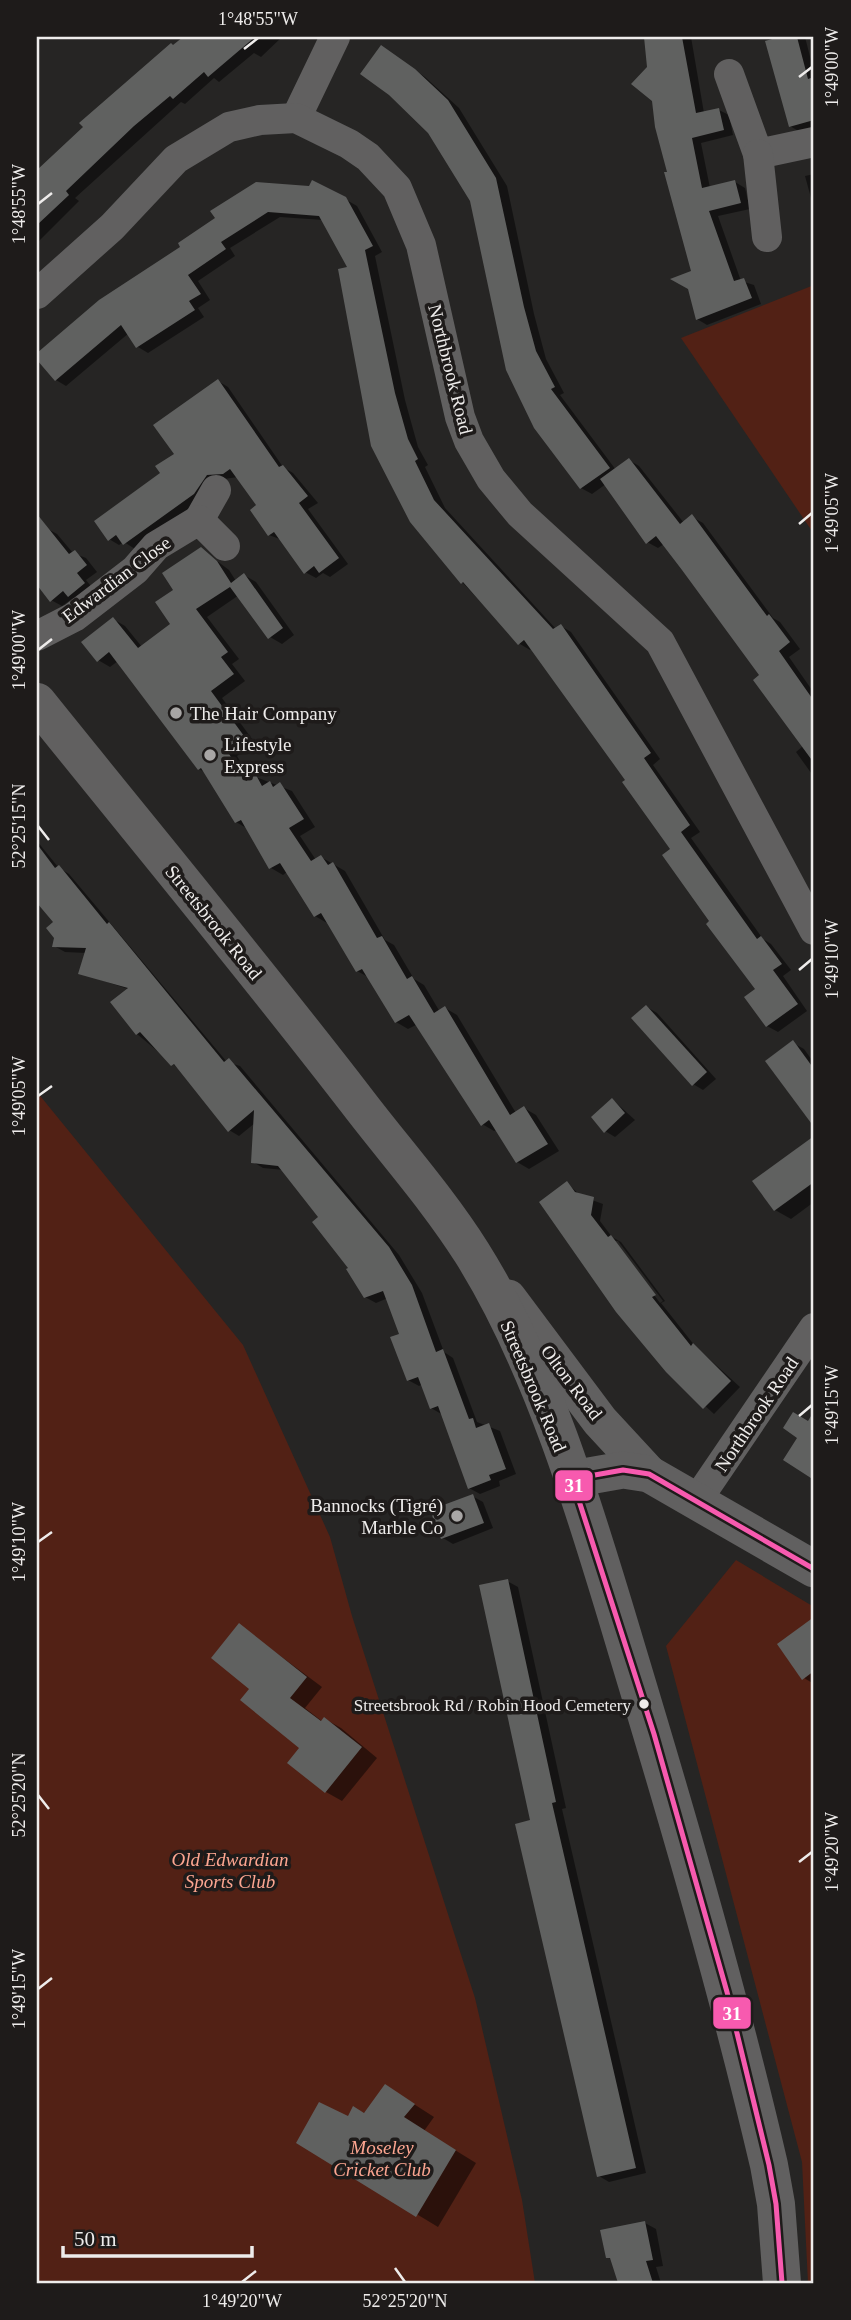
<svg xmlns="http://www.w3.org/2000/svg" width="851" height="2320" font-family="Georgia,serif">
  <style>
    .green { fill: #522115 }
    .shadow { fill: #0007; fill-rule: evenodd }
    .building { fill: #606160 }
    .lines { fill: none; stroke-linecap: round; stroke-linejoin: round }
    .minor { stroke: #616060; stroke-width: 30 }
    .tertiary { stroke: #616060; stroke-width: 37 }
    .secondary { stroke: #616060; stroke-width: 38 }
    .bus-1-casing { stroke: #1e1b1a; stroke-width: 10 }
    .bus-1 { stroke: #f75aaf; stroke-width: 5 }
    .ticks { fill: none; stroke: #eeeceb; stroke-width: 2.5 }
    .poi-dot { fill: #a8a6a5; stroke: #1e1b1a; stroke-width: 2.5 }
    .bus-dot { fill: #eeeceb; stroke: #1e1b1a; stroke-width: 2.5 }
    .labels { text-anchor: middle; stroke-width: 7; stroke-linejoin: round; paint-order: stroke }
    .bus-label { font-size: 17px; fill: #eeeceb; stroke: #1e1b1a; text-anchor: end }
    .street-label { font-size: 19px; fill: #eeeceb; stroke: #1e1b1a }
    .poi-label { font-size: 19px; fill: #eeeceb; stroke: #1e1b1a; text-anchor: start }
    .park-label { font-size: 19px; font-style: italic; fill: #fca590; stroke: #1e1b1a }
    .line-badge { stroke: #1e1b1a; stroke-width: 2.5 }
    .badge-label { font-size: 19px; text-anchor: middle; font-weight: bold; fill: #fff }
    .neatline { fill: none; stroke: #eeeceb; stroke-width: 2.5 }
    .ticks-label { font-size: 18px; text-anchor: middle; fill: #eeeceb }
  </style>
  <rect width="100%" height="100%" fill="#262524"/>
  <g class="green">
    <polygon points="814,285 814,534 681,338"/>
    <polygon points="37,1092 243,1345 330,1537 352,1616 475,1998 522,2200 535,2283 37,2283"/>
    <polygon points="736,1560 814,1607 814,2283 808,2283 802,2162 666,1646"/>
  </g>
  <g class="shadow">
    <polygon points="186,37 282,37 261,57 254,53 219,82 214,78 185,104 181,102 75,198 79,201 37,243 37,171"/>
    <polygon points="646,37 691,37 704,113 719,110 729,115 733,135 701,143 710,188 735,182 745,188 750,209 718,216 741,281 754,285 761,304 707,325 697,319 693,272 649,68"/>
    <polygon points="770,37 805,37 814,72 814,128 800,132 790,126"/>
    <polygon points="391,53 425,77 459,108 507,186 534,314 546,359 564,393 560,395 616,470 629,460 639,466 684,523 692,517 703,523 773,618 780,622 800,649 789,657 814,693 814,777 796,752 803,746 761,675 664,544 658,548 647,542 606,484 592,494 581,488 472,200"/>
    <polygon points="814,174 814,209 805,176"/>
    <polygon points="345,199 357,206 382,252 375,256 405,400 418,447 428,465 425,467 445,508 556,629 561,626 571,632 660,759 653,765 700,832 691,838 763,939 771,944 791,970 783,976 807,1011 778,1032 767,1026 757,989 712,922 672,850 627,780 532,648 530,650 520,644 462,582 412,521 349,269 323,220 280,217 230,248 235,256 198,281 210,300 198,308 204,317 148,353 138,347 129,333 66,386 56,380 37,357 100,302 183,248 218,219"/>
    <polygon points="218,381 228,387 283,467 293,473 318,503 308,509 348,564 330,577 323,573 316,578 305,572 282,540 269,535 258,506 238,477 217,480 204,499 135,549 124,542 119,545 109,539 176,454"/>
    <polygon points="37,521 44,530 46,528 57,534 73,553 86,558 97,572 86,580 94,590 80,602 73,598 62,606 51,600 37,582"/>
    <polygon points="201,549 229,570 236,581 244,575 256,582 294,635 282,644 270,637 239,595 207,617 239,659 232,664 245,681 222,698 255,743 237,756 252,780 256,777 292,791 315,827 300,836 316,860 321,857 345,871 385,940 394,945 414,979 424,985 440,1012 445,1008 457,1015 516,1113 524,1108 536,1115 559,1151 529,1169 517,1162 497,1130 494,1131 482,1124 416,1025 408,1029 396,1022 370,978 357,971 327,923 315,916 287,872 283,875 271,868 248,829 236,822 206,773 199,769 118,661 110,667 98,660 113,619 125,626 142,647 173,624 176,590"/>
    <polygon points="37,841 58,867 69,874 227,1062 240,1066 399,1255 422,1293 444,1352 453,1358 477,1422 500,1431 516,1474 499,1481 500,1486 480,1494 469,1488 443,1415 431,1408 423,1384 419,1386 408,1380 402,1335 388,1298 376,1303 365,1297 321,1217 284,1170 263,1168 253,1162 255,1123 239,1136 229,1130 180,1070 137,1034 128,989 80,973 86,953 65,952 54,946 55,923 37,900"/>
    <polygon points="647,1007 657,1013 716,1079 703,1090 693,1084"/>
    <polygon points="793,1043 804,1049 814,1063 814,1121 810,1119"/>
    <polygon points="613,1100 635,1120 615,1137 605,1131"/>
    <polygon points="814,1139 814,1202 791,1219 775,1210 755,1182"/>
    <path d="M567 1183 581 1196 603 1204 600 1221 612 1237 621 1242 665 1301 661 1303 695 1346 740 1387 714 1414 667 1371ZM614 1241H618L663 1301 660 1303Z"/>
    <polygon points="472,1496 483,1502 493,1528 453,1544 443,1538"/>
    <polygon points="507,1581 518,1587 566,1808 562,1809 646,2173 609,2182 599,2176 532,1822"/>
    <polygon points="812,1621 814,1622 814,1684 804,1678"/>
    <polygon points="239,1625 322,1687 305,1708 323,1722 325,1719 341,1728 377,1758 342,1801 326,1792 302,1747 251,1688"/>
    <polygon points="406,2099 434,2117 424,2131 476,2163 438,2227 299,2143 348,2118"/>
    <polygon points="645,2223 656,2229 663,2266 656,2267 661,2283 619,2283 613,2260 607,2257"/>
  </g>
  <g class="building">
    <polygon points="183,37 255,37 208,77 204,72 173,99 170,96 134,126 66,191 69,195 37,225 37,170 83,127 79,123 171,43 173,45"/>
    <polygon points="644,37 682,37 696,113 719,108 724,130 692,138 702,188 735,180 741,203 709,211 734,281 744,278 752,298 696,320 688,289 670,279 691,271 664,172 667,172 655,127 652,101 631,84 647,67"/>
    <polygon points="779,37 797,37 808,79 814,77 814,120 789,127 765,41"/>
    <polygon points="381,45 415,69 448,100 496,178 524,307 536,351 555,387 551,389 610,468 580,489 534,428 506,370 470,201 428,133 389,95 360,74"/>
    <polygon points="312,180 346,197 373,246 365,250 395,393 408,439 418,459 415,461 434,500 553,629 561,624 651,753 644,758 690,825 681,832 757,939 761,936 782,964 773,970 798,1004 766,1027 744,997 755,989 706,924 709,921 662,855 670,849 622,782 625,780 524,640 518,645 463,582 461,584 410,522 371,446 338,269 347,267 319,216 268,212 221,242 226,249 188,275 201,294 189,301 195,310 136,348 121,325 55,381 37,360 37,353 99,300 180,247 178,243 215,218 210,211 256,182 309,186"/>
    <polygon points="218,379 279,467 283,465 308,496 299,503 339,558 319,573 314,566 304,574 274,532 268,536 250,510 256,505 230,469 223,474 207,475 194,494 123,545 116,535 108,541 94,521 160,473 155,466 174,454 153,425"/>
    <polygon points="629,458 680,524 692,514 767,616 769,614 790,642 779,651 814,701 814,763 753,680 759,675 682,570 656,536 646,544 600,479"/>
    <polygon points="37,514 69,554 75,550 87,565 77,573 85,583 68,597 63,591 50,602 37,585"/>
    <polygon points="201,547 217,561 231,583 244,573 283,628 268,639 230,587 196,609 228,652 221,657 234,674 211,691 244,736 226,749 246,781 256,775 262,786 270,781 273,787 280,782 304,819 289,828 311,861 321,855 328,865 333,862 377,938 382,936 407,979 412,976 434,1013 445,1006 510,1115 524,1106 548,1144 516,1163 489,1120 481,1126 409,1015 395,1023 362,969 356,972 321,913 314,917 280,863 269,869 241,820 235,823 201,768 198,770 109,652 97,662 81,642 113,617 138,648 170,624 155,602 173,590 162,573"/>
    <polygon points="37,844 55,868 59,865 107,924 109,922 224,1062 229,1058 389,1247 412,1285 436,1352 443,1349 469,1419 473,1418 476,1428 489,1423 506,1469 489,1475 491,1480 468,1489 438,1406 430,1409 418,1377 407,1381 390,1337 399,1334 383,1291 364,1298 346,1269 348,1268 312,1222 318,1217 278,1166 251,1163 254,1110 228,1132 174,1064 171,1066 140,1032 136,1035 110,1002 128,988 78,974 86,948 52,947 54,938 46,928 53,922 37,903"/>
    <polygon points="646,1005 707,1072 692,1086 631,1018"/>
    <polygon points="793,1040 814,1069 814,1127 765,1061"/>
    <polygon points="612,1098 625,1113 604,1133 591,1117"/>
    <polygon points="814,1136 814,1182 774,1211 752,1181"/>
    <polygon points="567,1181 575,1192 594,1197 591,1215 608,1237 611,1235 656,1295 652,1297 691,1346 693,1343 731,1381 703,1409 666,1372 616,1312 539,1202"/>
    <polygon points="814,1411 814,1480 783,1460 797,1438 783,1428 793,1412 808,1421"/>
    <polygon points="473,1494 484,1523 441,1539 430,1510"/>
    <polygon points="508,1579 556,1802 552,1803 636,2168 597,2177 515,1824 530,1820 479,1585"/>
    <polygon points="814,1617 814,1671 802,1680 777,1644"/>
    <polygon points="239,1623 307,1677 290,1698 321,1721 324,1717 362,1747 325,1793 287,1763 299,1748 240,1700 249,1689 211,1658"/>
    <polygon points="385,2084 415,2104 404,2117 456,2150 416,2217 296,2143 319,2102 348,2116 353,2106 364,2113"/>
    <polygon points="645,2221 653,2260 646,2261 653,2283 618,2283 610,2258 606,2258 600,2230"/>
  </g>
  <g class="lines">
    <g class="minor">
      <polyline points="729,74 758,154 814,142"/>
      <polyline points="296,118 335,37"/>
      <polyline points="758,154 767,237"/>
      <polyline points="37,294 112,227 176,159 229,127 260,120 296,118 349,144 368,157 397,188 421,245 460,417 469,441 491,479 520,514 660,642 814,930"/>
      <polyline points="199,520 216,490"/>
      <polyline points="37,636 74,617 135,570 156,546 199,520 225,546"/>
      <polyline points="697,1500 814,1328"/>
    </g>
    <g class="tertiary">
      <polyline points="508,1298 600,1421 649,1474"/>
      <polyline points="572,1479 623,1470 649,1474 814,1569"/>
    </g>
    <path class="secondary" d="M37 702C143 834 252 965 356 1100 394 1150 438 1199 472 1253 545 1369 590 1527 629 1657 680 1826 729 1994 769 2165L776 2204 782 2283"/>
    <defs>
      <polyline id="bus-1" points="782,2283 776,2204 769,2165 727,1992 654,1734 572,1479 623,1470 649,1474 814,1569"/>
    </defs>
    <use href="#bus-1" class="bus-1-casing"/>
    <use href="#bus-1" class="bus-1"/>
  </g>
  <path class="ticks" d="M244 49 258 38M799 77 812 67M38 204 52 193M799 524 812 513M38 650 52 639M38 826 49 840M799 970 812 959M38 1096 52 1086M799 1416 812 1405M38 1542 52 1532M38 1795 49 1809M799 1862 812 1852M38 1989 52 1978M395 2268 405 2282M242 2282 256 2271"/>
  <g class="poi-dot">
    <circle cx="176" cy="713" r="7"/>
    <circle cx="210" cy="755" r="7"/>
    <circle cx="457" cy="1516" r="7"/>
  </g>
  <circle class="bus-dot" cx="644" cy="1704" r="6"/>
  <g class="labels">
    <g class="bus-label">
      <text x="631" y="1711">Streetsbrook Rd / Robin Hood Cemetery</text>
    </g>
    <g class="street-label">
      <text transform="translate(451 369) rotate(76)" y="7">Northbrook Road</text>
      <text transform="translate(116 579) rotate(-37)" y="7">Edwardian Close</text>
      <text transform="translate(214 922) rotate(51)" y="7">Streetsbrook Road</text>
      <text transform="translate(572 1382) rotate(53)" y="7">Olton Road</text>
      <text transform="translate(534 1386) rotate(67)" y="7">Streetsbrook Road</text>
      <text transform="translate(756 1414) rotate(-56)" y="7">Northbrook Road</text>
    </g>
    <g class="poi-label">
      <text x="190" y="720">The Hair Company</text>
      <text x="224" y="751">Lifestyle<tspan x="224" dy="22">Express</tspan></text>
      <text x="443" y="1512" text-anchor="end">Bannocks (Tigré)<tspan x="443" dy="22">Marble Co</tspan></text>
    </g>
    <g class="park-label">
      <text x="230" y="1866">Old Edwardian<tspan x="230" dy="22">Sports Club</tspan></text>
      <text x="382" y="2154">Moseley<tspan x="382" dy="22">Cricket Club</tspan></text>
    </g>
  </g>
  <g class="line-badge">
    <rect x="554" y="1469" width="40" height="33" rx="7" fill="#f75aaf"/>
    <rect x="712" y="1996" width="40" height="34" rx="7" fill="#f75aaf"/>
  </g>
  <g class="badge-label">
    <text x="574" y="1492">31</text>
    <text x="732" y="2020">31</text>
  </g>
  <rect width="851" height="2320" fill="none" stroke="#1e1b1a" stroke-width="77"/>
  <path d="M63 2246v10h189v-10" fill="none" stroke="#eeeceb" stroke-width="3.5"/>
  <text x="74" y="2246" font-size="21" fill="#eeeceb" stroke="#1e1b1a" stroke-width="5" paint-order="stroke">50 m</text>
  <rect x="38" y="38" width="774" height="2244" class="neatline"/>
  <g class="ticks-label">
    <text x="258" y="25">1°48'55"W</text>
    <text transform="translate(832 67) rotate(-90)" y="6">1°49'00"W</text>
    <text transform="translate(19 204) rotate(-90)" y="6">1°48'55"W</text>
    <text transform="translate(832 513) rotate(-90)" y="6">1°49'05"W</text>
    <text transform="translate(19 650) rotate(-90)" y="6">1°49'00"W</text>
    <text transform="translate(19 826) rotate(-90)" y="6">52°25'15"N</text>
    <text transform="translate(832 959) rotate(-90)" y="6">1°49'10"W</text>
    <text transform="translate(19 1096) rotate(-90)" y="6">1°49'05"W</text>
    <text transform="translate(832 1405) rotate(-90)" y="6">1°49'15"W</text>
    <text transform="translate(19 1542) rotate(-90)" y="6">1°49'10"W</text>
    <text transform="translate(19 1795) rotate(-90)" y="6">52°25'20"N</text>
    <text transform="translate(832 1852) rotate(-90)" y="6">1°49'20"W</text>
    <text transform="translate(19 1989) rotate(-90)" y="6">1°49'15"W</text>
    <text x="242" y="2307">1°49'20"W</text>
    <text x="405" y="2307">52°25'20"N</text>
  </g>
</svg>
